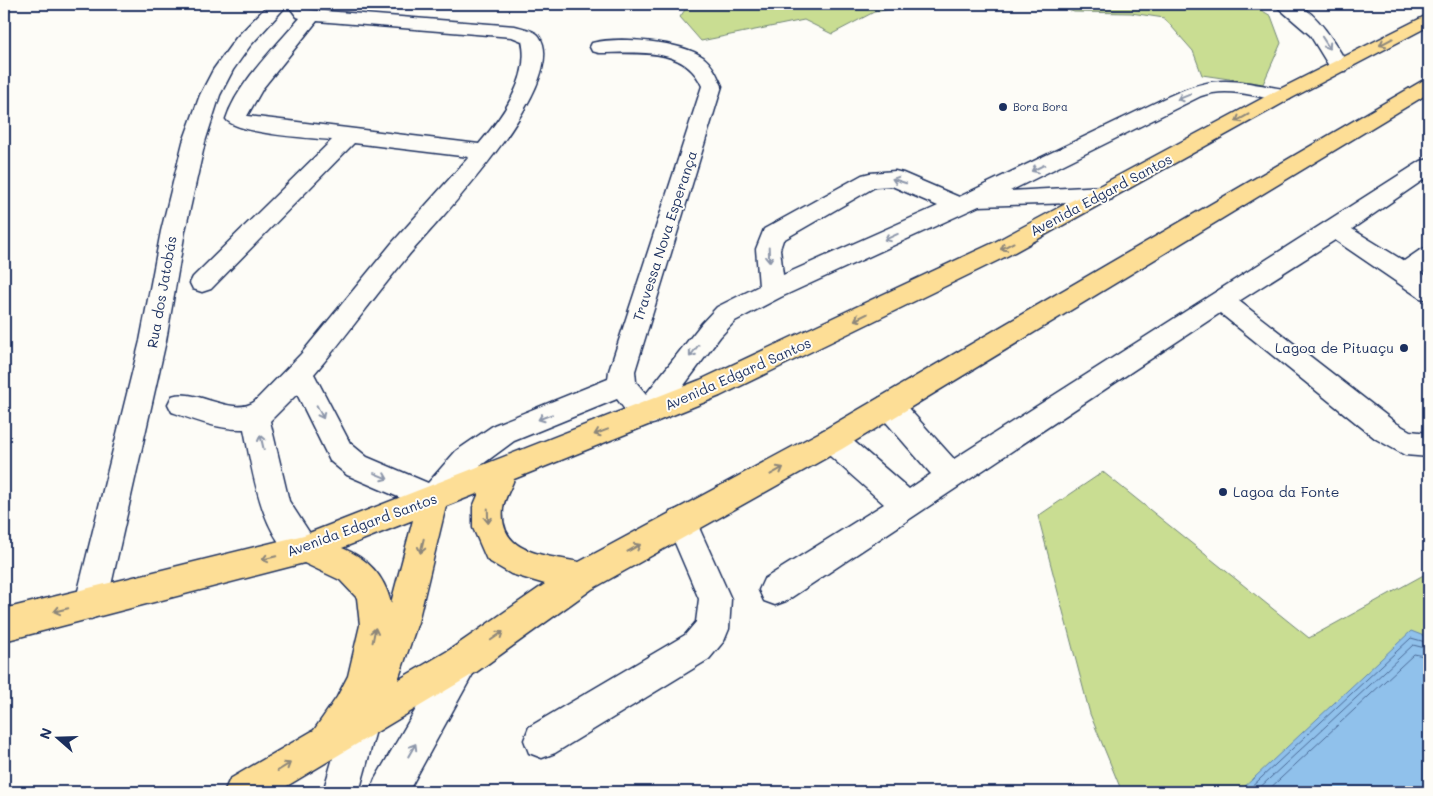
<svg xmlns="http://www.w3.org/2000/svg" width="1433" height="796" font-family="Mali,sans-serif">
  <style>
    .green { fill: #c9dd92; stroke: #728678 }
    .water { fill: #90c1eb; stroke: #6187b3 }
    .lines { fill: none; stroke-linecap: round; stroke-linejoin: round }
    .shore { stroke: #4a6996; stroke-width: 1 }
    .minor-casing { stroke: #1b2f5e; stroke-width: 3 }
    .major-casing { stroke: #1b2f5e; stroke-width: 3 }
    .minor { fill: #fdfcf7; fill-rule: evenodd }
    .major { fill: #fdde96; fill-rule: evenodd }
    .oneway { stroke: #8c867a }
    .oneway2 { stroke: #8c96aa }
    .poi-dot { fill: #1b2f5e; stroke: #fdfcf7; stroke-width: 2 }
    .labels { text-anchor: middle; stroke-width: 4; stroke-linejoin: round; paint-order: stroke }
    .far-poi-label { font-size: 11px; fill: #1b2f5e; stroke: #fdfcf7; text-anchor: start }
    .street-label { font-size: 14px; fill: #1b2f5e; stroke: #fdfcf7 }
    .poi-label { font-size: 14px; fill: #1b2f5e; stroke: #fdfcf7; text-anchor: end }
  </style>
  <rect width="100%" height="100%" fill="#fdfcf7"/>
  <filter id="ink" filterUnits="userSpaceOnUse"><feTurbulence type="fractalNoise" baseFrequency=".02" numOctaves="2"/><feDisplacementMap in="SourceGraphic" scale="10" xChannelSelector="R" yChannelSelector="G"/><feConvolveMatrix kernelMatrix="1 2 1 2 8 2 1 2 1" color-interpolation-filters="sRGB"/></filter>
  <g filter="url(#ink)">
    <g class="green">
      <polygon points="689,4 918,4 874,12 832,34 804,20 701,41 680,17"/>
      <polygon points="1051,4 1251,4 1271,16 1281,43 1263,84 1202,75 1193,51 1164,18 1131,13 1074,12"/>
      <polygon points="1103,472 1309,638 1429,572 1429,792 1122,792 1090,714 1038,516"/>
    </g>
    <polygon class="water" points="1411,631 1429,638 1429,792 1239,792"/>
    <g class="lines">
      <g class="shore">
        <polyline points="1246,792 1411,638 1429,643"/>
        <polyline points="1255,792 1413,645 1429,649"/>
        <polyline points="1266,792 1414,654 1429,657"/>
      </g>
      <defs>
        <g id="minor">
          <polygon points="269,4 288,4 250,46 233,70 220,95 205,142 185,231 166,341 107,603 102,614 91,619 80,614 75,603 140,341 161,231 183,142 200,95 213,70 236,38"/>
          <path d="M292 4H310L309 9 312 10 515 26C522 28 535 30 539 36 572 83 437 221 408 256 376 294 347 336 314 374L350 443 367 457 428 483 456 451 494 425 608 379 609 371 702 86C685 46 635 53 599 53L592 51 590 47 592 43C619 36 680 41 703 57 713 65 717 75 722 86L635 371 636 382 646 394 702 323 717 307 759 286 756 249 764 229 862 175 870 173 895 171 903 173 959 197 1167 97C1217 74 1231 80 1283 89L1290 91 1293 95 1290 99 1283 101C1256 97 1228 86 1201 96L1010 191 1104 186 1112 189 1115 194 1112 199 1104 202 979 206 781 297 735 321 720 337 656 423C636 430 628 413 617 399L514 441 476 469 444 508 433 512 347 475 330 461 297 394 270 421 289 501 320 549 315 559 304 563C262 547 252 468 244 429 220 430 194 420 172 412L168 404 172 396C196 388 232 417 254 402L301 354 392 243 469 157 354 143 211 289 202 292 193 289 190 283 193 277 332 140C312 138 236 134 226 119 237 84 276 46 300 18L297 17 291 9ZM317 21 512 37 522 41C531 78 501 118 479 144L247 116 263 88ZM892 186 938 206 783 275 780 249 783 240 875 187Z"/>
          <path d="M1274 4C1280 4 1287 3 1293 4 1315 7 1339 49 1349 67L1346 71H1332L1310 35Z"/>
          <polygon points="1429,159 1429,176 1352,229 1404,261 1420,250 1429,247 1429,268 1422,273 1429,278 1429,300 1420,298 1335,240 1239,301 1396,423 1410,431 1429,433 1429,457 1405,455 1376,439 1220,313 786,601 775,605 764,601 759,590 764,579 884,504 822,449 818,440 822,431 832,428 842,431 909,489 931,474 879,414 875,406 879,398 889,395 899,398 954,459 1421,161"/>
          <polygon points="681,508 692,512 731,599 729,629 724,641 709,659 555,753 542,758 529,753 524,740 529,727 685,635 696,622 699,599 666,522 670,512"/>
          <polygon points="463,644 475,649 480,661 408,792 370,792 375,779 451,649"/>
          <polygon points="360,705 373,710 378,723 359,792 323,792 347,710"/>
        </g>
        <path id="major" d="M1429 14V26L1290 99 1009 255 720 396 514 479C511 488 504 499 503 508 498 554 545 555 579 562L822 431 1422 81 1429 79V93L842 449 592 589 475 673 277 792H224L230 779 314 730 337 697 348 676 360 625 357 598 340 580 304 563 4 641V609L304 535 700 380 993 243 1276 91ZM479 493 473 507V528L487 560 511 574 545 584 451 649 398 680 418 622 446 506ZM413 520 391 603C384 575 368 559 342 548Z"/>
      </defs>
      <use href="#minor" class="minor-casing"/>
      <use href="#major" class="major-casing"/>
      <use href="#minor" class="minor"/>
      <use href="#major" class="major"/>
    </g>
    <defs><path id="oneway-shaft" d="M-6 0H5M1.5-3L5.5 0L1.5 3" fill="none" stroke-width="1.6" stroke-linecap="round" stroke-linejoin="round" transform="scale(1.25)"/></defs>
    <g class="oneway">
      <use href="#oneway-shaft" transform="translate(1386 42) rotate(152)"/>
      <use href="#oneway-shaft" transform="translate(1242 118) rotate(151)"/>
      <use href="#oneway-shaft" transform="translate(1007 246) rotate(152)"/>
      <use href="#oneway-shaft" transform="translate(861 317) rotate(154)"/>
      <use href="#oneway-shaft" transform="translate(601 432) rotate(159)"/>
      <use href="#oneway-shaft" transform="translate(777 471) rotate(-29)"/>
      <use href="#oneway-shaft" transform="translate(488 516) rotate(88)"/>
      <use href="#oneway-shaft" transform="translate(422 546) rotate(103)"/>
      <use href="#oneway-shaft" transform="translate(634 548) rotate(-29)"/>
      <use href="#oneway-shaft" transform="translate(269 558) rotate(166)"/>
      <use href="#oneway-shaft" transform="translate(61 610) rotate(166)"/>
      <use href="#oneway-shaft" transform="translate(374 635) rotate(-79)"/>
      <use href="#oneway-shaft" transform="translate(497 636) rotate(-35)"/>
      <use href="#oneway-shaft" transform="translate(284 767) rotate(-32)"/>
    </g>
    <g class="oneway2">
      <use href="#oneway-shaft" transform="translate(1326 43) rotate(57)"/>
      <use href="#oneway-shaft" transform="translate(1184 97) rotate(158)"/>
      <use href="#oneway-shaft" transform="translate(1038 168) rotate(154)"/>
      <use href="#oneway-shaft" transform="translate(899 181) rotate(-162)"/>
      <use href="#oneway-shaft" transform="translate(891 237) rotate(156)"/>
      <use href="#oneway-shaft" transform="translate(769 255) rotate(88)"/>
      <use href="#oneway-shaft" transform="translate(694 351) rotate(127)"/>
      <use href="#oneway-shaft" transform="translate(320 412) rotate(63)"/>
      <use href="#oneway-shaft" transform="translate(545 417) rotate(159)"/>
      <use href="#oneway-shaft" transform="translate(262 442) rotate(-103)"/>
      <use href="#oneway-shaft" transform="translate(381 476) rotate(23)"/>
      <use href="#oneway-shaft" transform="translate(412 750) rotate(-60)"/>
    </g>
  </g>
  <g class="poi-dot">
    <circle cx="1003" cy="107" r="5"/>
    <circle cx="1404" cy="348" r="5"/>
    <circle cx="1223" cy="492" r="5"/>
  </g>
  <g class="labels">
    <g class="far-poi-label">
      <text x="1013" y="111">Bora Bora</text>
    </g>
    <g class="street-label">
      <text transform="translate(1101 195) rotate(-28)" y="5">Avenida Edgard Santos</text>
      <text transform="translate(665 236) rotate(-72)" y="5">Travessa Nova Esperança</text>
      <text transform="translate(162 292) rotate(-80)" y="5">Rua dos Jatobás</text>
      <text transform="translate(738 374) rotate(-24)" y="5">Avenida Edgard Santos</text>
      <text transform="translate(362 525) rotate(-20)" y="5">Avenida Edgard Santos</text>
    </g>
    <g class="poi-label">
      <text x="1394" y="353">Lagoa de Pituaçu</text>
      <text x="1233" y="497" text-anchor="start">Lagoa da Fonte</text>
    </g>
  </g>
  <rect width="1433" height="796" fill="none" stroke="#fdfcf7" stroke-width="20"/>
  <rect x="10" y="10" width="1413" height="776" fill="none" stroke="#1b2f5e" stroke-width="2" filter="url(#ink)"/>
  <g transform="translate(58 738) rotate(290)" stroke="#fdfcf7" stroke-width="4" paint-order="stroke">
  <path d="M0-4L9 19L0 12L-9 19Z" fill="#1b2f5e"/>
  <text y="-8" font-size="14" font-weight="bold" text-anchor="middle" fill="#1b2f5e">N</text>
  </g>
</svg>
